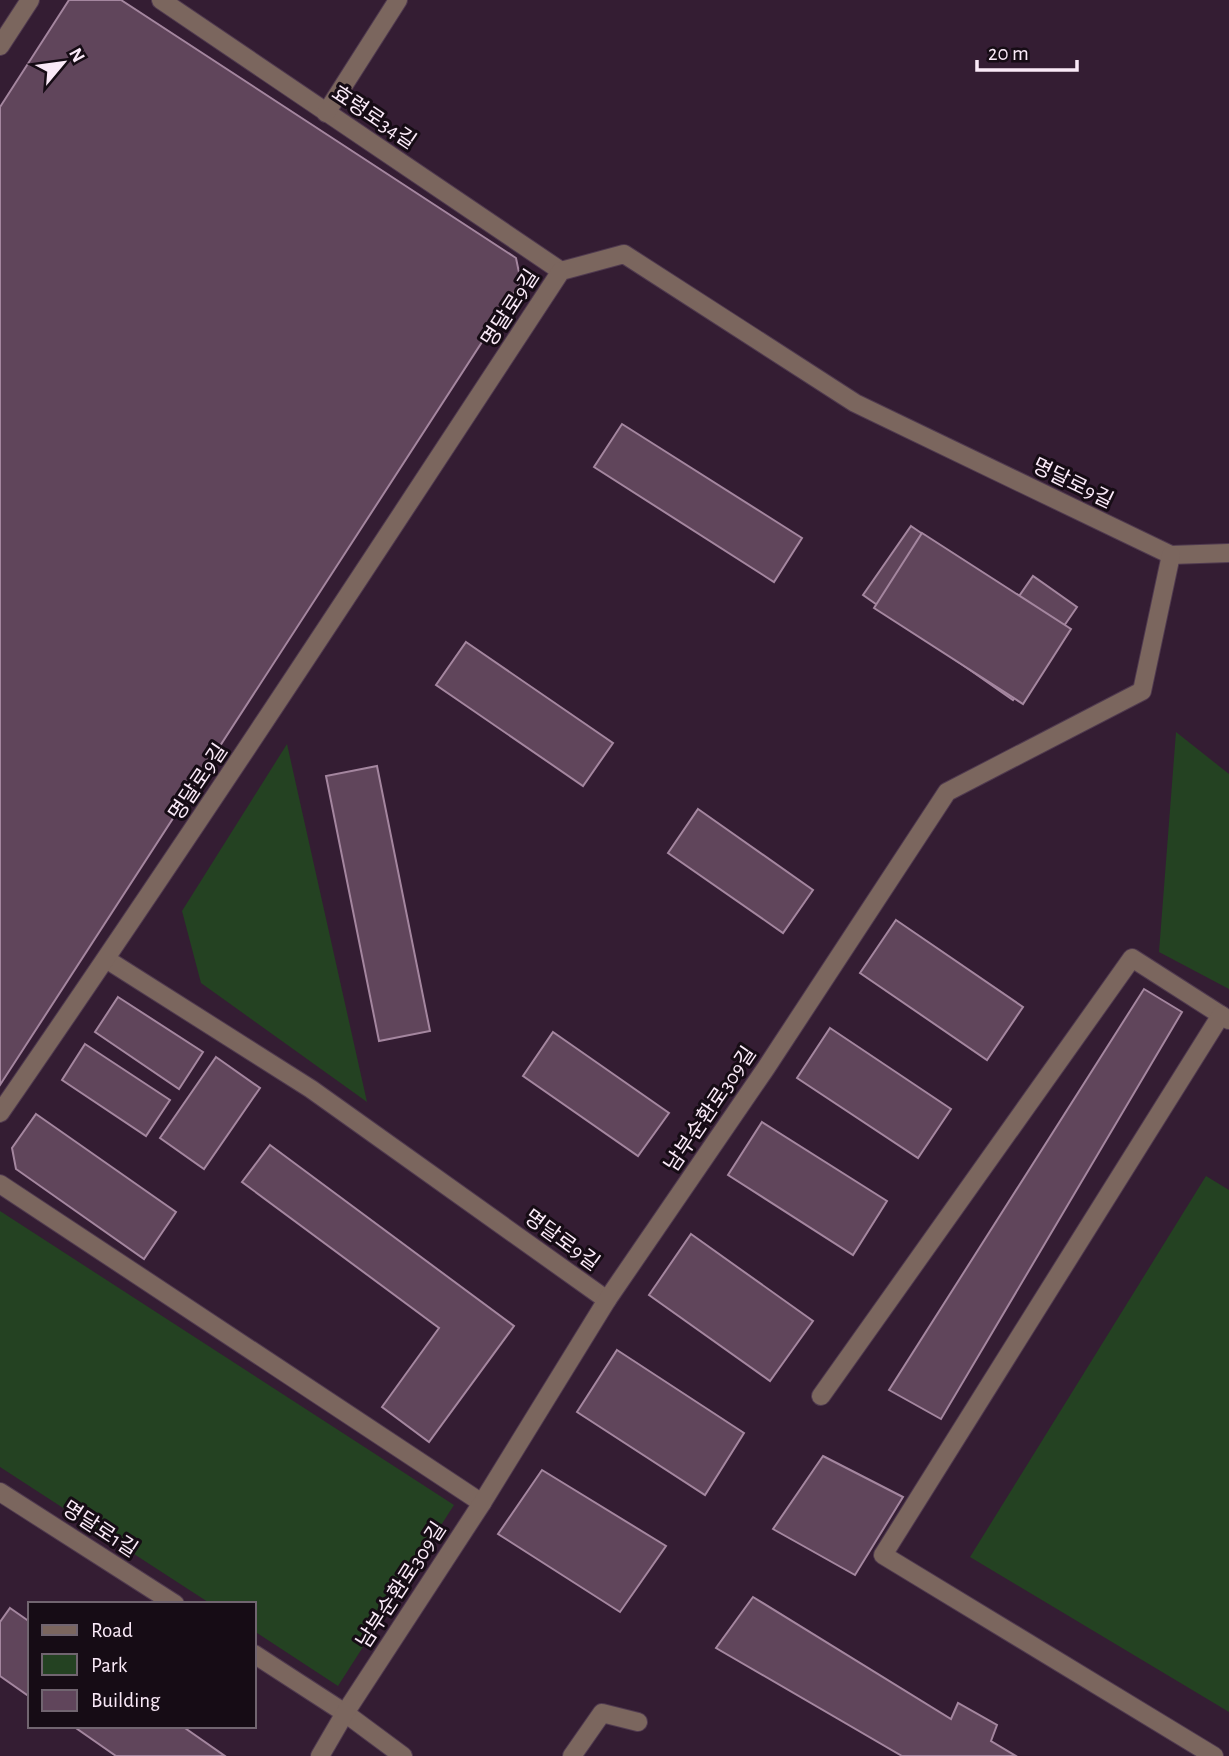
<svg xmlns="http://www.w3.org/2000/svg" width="1229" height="1756" font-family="'Alegreya Sans','Noto Sans KR',sans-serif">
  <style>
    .green { fill: #244222 }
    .building { fill: #60455b; stroke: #a4869f; stroke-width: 2 }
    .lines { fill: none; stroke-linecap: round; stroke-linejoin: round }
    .street-casing { stroke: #503a4f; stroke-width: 20 }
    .street { stroke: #7b665e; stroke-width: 18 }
    .labels { text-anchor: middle; stroke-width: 6; stroke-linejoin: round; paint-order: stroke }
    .street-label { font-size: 21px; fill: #faeaf8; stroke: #160c15 }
  </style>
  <rect width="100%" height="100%" fill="#341d33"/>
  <g class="green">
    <polygon points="1176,732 1229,774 1229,989 1159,952"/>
    <polygon points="287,744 367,1102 201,983 182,911"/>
    <polygon points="1206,1176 1229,1190 1229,1712 970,1557"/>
    <polygon points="0,1211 454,1505 338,1686 254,1631 254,1604 211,1604 0,1467"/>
  </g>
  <g class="building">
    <polygon points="69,0 121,0 516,258 521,282 0,1085 0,107"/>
    <polygon points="622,424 802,538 774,582 594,467"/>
    <polygon points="911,526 1017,599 1033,576 1077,607 1013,700 863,595"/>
    <polygon points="922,533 1071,629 1023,704 874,608"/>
    <polygon points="466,642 613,743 583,786 436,685"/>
    <polygon points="377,766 430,1031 379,1041 326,776"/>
    <polygon points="698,809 813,890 783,933 668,853"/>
    <polygon points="896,920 1023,1007 987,1060 860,973"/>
    <polygon points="1144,989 1182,1012 941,1419 889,1390"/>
    <polygon points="118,997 203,1052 179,1089 95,1032"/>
    <polygon points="830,1028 951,1109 918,1158 797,1078"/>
    <polygon points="553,1032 669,1113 638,1156 523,1076"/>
    <polygon points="85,1044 170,1100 146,1136 62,1080"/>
    <polygon points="216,1057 260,1088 204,1169 160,1138"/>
    <polygon points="36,1114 176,1212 144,1259 16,1169 12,1148"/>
    <polygon points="762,1122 887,1201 853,1255 728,1175"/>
    <polygon points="270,1145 514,1326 429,1442 382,1407 439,1328 242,1182"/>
    <polygon points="691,1234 813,1321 770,1381 649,1295"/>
    <polygon points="617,1350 744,1433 705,1495 577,1412"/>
    <polygon points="823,1456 903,1497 855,1575 773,1529"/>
    <polygon points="542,1470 666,1546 620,1612 498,1534"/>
    <polygon points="753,1597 951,1719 958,1703 997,1725 991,1741 1016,1756 902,1756 716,1648"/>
    <polygon points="10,1608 30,1622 30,1697 0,1676 0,1622"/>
    <polygon points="73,1726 182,1726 225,1756 116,1756"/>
  </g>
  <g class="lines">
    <defs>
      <g id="street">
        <polyline points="161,0 561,271"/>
        <polyline points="0,46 30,0"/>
        <polyline points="326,113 398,0"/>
        <polyline points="106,959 311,1089 607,1300"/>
        <path d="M0 1113C192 835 376 553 561 271L624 254 855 403 1171 555 1229 553"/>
        <polyline points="0,1184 482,1503"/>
        <polyline points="821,1396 1132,958 1221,1015"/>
        <polyline points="0,1492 175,1604"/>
        <polyline points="254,1654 345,1713 403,1756"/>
        <polyline points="320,1756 345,1713 482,1503 607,1300 766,1068 947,792 1142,691 1171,555"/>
        <polyline points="572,1756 602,1713 638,1722"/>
        <polyline points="1214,1756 883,1555 1221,1015 1229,1020"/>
      </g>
    </defs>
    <use href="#street" class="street-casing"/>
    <use href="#street" class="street"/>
  </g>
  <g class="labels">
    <g class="street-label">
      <text transform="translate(374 117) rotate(34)" y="7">효령로34길</text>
      <text transform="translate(510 308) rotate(-57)" y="7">명달로9길</text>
      <text transform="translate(1073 483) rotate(26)" y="7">명달로9길</text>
      <text transform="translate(198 782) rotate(-56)" y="7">명달로9길</text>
      <text transform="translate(710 1109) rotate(-56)" y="7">남부순환로309길</text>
      <text transform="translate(562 1240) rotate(36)" y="7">명달로9길</text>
      <text transform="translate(100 1529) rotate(33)" y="7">명달로1길</text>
      <text transform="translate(401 1585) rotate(-57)" y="7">남부순환로309길</text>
    </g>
  </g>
  <rect x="28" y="1602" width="228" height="126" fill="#160c15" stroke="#716570" stroke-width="2"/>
  <rect x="42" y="1625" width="35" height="10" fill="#7b665e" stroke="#716570" stroke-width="2"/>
  <text x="91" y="1637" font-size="21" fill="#faeaf8">Road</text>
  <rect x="42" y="1654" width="35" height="21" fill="#244222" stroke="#716570" stroke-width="2"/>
  <text x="91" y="1672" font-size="21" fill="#faeaf8">Park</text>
  <rect x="42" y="1690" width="35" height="21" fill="#60455b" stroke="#716570" stroke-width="2"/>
  <text x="91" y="1707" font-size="21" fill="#faeaf8">Building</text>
  <g transform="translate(63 63) rotate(61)" stroke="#160c15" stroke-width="5" paint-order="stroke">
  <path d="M0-5L12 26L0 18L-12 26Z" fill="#faeaf8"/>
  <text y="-10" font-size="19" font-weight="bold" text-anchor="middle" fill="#faeaf8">N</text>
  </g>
  <path d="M977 60v10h100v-10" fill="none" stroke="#faeaf8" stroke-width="3.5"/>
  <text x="988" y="60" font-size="21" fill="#faeaf8" stroke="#160c15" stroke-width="5" paint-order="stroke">20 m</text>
</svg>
